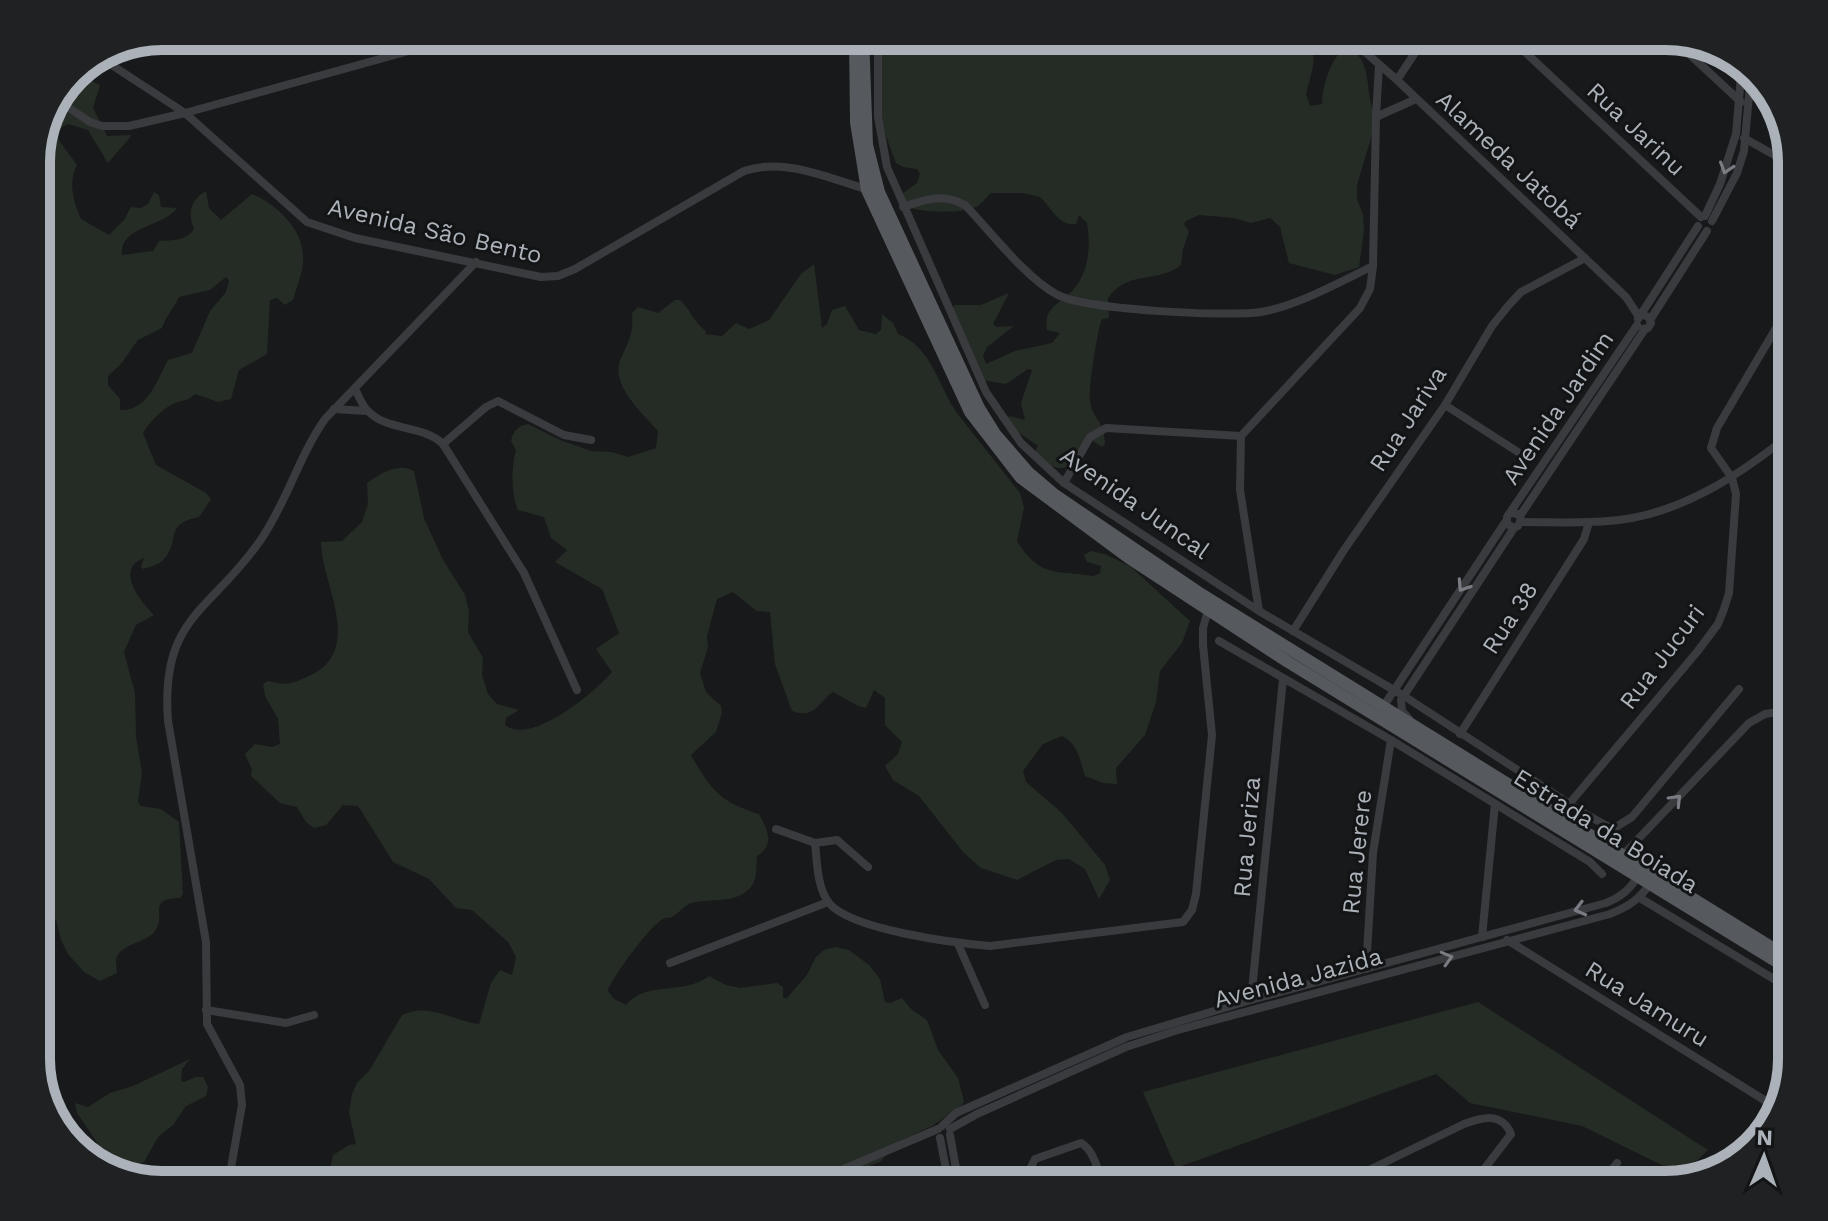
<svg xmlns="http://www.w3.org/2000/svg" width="1828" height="1221" font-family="'Work Sans',sans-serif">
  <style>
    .green { fill: #252c25; fill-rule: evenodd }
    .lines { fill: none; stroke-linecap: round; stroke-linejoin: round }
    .minor { stroke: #3a3b3f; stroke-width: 8 }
    .primary { stroke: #56595e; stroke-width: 12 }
    .oneway { stroke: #797c82 }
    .labels { text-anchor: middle; stroke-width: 6; stroke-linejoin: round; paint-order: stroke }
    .street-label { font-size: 24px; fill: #acb2b9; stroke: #131415 }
    .rim { fill: none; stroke: #acb2b9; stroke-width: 10 }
  </style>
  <rect width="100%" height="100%" fill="#18191a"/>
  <g class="green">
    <path d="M879 36H1308C1319 57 1311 73 1306 94L1310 106 1322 104C1323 82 1331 58 1348 44 1377 70 1361 88 1377 118L1357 185V199L1363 215 1364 230 1359 267 1335 275 1289 263 1280 227 1270 218 1251 223 1234 218 1199 215 1186 221 1184 224 1189 232 1183 249 1181 265C1158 284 1129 269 1108 298L1109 318 1102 319C1097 331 1088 391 1090 402 1094 422 1104 419 1105 444L1102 447 1091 440C1081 455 1071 476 1050 465 1043 461 1039 457 1035 451L1038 446 1015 430 1008 419 1009 416 1025 420 1021 403 1032 370 1028 369 1006 384 982 380 950 310 955 305H981L1009 293 993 324 997 327 1014 326 987 347 983 356 986 364 1015 351 1052 343 1060 333 1047 330C1043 307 1060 304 1073 290 1089 272 1091 246 1087 223L1079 215 1076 224C1058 226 1052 208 1040 197L1023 193H991C986 197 982 204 976 207 962 214 916 213 903 205L902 194 917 183 920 174 917 169 903 167 896 163 880 120Z"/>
    <path d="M74 72 100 85 93 108 107 136 132 135 108 163 88 130 68 124 53 132 77 165C68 182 73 201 81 219L109 235 124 220 131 207 141 208 148 204 154 192 159 195 161 207 177 208C164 227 119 226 122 255L153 251 159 241C172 240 187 241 194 229 187 213 191 199 206 191L209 208 221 220 252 194C275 203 303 229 303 256 304 270 297 286 293 300L285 305 277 298 270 300 267 354 239 370 231 399 218 402 195 394C189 400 186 400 178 402 165 406 150 421 143 433L156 465 206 493 211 499 199 517C162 524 182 543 162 561 158 565 149 567 143 569L141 567 144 558C114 569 141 602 154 615L136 625 124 652 135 693 136 737 142 773 138 802 141 806 161 809 179 822 183 894 180 898C146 899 167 914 155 931 146 944 118 943 116 961 116 965 117 969 117 973L100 981 84 972 68 954 61 940 56 920 36 896V154ZM226 277 229 281 226 292 210 311 192 353 168 360C157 380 148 411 120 410V399L108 385V376L121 364 138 340 162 328C166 316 174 308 179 297L210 290Z"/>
    <path d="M814 264 822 328 827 324 832 310 845 306 859 330 876 334 881 330 882 314 893 323 898 334C932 347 938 386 957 413 978 440 999 466 1020 493L1024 508 1017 541C1041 579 1057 570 1094 576L1100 573 1101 566 1087 562 1084 555 1091 551 1105 554 1131 567 1190 621 1182 643 1160 671 1156 702 1145 735 1116 768 1117 784 1103 783 1085 776C1080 761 1078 743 1062 736L1043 744 1023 771 1026 782 1062 813 1105 865 1110 880 1099 899 1085 869 1069 859 1056 860 1017 880 981 868 963 852 919 796 893 780 885 766 898 754 902 742 885 725V698L874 690 866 708 858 706 833 692C819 701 815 720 792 711L775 664 770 612 757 611 733 592 717 599 707 636 708 647 700 673 706 692 721 706 722 713 716 732 691 755C711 790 720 802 759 814 768 830 775 845 757 856 756 867 758 882 748 890 733 903 713 899 695 902 685 904 682 910 675 915 667 921 672 915 663 919 650 926 612 977 608 991L614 999 626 1005C649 979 680 997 709 976L726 985 740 988 777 983 783 987V997L786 999 807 975 816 957 824 950 835 947 849 950 869 965 880 979 885 1002 890 1003 902 998 911 1009 927 1020 938 1050 958 1078 964 1101 962 1105 932 1126 899 1141 880 1162 814 1185H772L758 1179 751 1181 756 1185H300L330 1169 333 1155 349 1145 356 1144 349 1112 352 1094 357 1083 369 1071 402 1015C430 1002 453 1021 479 1024L491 983 500 970 512 975 516 957 508 942 472 910 456 908 429 879 393 862 358 806 343 805 326 825 314 828 306 822 297 807 280 803 251 776 252 770 245 754 255 744 272 747 280 744 278 719 265 696 263 684 268 681C288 686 291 684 309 676 366 650 321 583 321 542L342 541 362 522 368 504 367 483C380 474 398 462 414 471L424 518 442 558 465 595 469 611 468 632 483 658 482 675 488 694 497 704 519 710 506 718 505 725C531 746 595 692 612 672L596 649 619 633 602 589 555 562 567 550 551 538 544 517 518 510C511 493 511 468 516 450L511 441C513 431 518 426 528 424L560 440 591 451 612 452 628 457 656 448 658 431C643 414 611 386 620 361 628 341 634 335 632 313L638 307 658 313 675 300H680C691 310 693 322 706 331L705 334 722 336 736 323 749 329 769 320 801 274Z"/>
    <polygon points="1478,1002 1708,1150 1682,1175 1582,1126 1470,1103 1436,1074 1176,1168 1143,1092"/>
    <polygon points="190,1059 182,1069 181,1081 184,1082 196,1077 203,1077 208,1087 206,1096 186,1106 173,1125 158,1137 144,1162 124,1171 115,1169 77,1113 75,1103 88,1107 110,1093 133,1086"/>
    <polygon points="44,1093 64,1099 59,1114 56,1116 51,1115"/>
  </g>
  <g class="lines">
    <g class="minor">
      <polyline points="387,36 393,55"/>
      <polyline points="878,36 878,117 887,167 986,392 1021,443 1064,483 1259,611 1404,696 1582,812 1607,826 1616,827 1632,817 1739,689"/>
      <polyline points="1347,36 1397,80 1626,297 1639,317"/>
      <polyline points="1508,36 1701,217"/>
      <polyline points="1672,38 1741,102"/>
      <path d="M104 60 185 113 307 222 355 238 541 277 558 276 575 269 744 171C787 157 829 179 870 190"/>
      <polyline points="1397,80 1426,36"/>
      <polyline points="60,102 90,122 102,126 129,126 185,113 463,36"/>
      <polyline points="1376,117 1416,99"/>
      <polyline points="1744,138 1792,165"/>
      <path d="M903 207C926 199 943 193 965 205 990 231 1026 278 1056 294 1084 310 1226 317 1261 312 1297 306 1340 282 1373 266"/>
      <polyline points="1705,216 1720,184 1736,134 1742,64"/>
      <polyline points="1712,221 1737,173 1744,151 1751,74"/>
      <polyline points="1643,315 1649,317 1651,323 1648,328 1643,329"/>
      <polyline points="1638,319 1698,226"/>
      <polyline points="1650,320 1707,231"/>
      <path d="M355 389C359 396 362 406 368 411 388 432 422 424 443 444L524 573 577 690"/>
      <polyline points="1445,405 1521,454"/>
      <polyline points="334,409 367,411"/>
      <polyline points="443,444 486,407 498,401 564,435 591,440"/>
      <polyline points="1064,483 1090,437 1106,428 1241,436"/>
      <polyline points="1511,513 1518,514 1521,519 1518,526 1514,528 1507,524 1507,517 1637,325"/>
      <polyline points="1520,516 1645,329"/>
      <path d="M1521 522C1553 522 1586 524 1619 520 1685 512 1742 473 1792 433"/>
      <polyline points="1259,611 1240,490 1241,436 1360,308 1370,289 1373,266 1376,117 1379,65"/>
      <polyline points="1293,631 1344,550 1445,405 1492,326 1508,306 1521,292 1585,258"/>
      <polyline points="1219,641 1391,740 1590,862 1602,874"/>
      <polyline points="1383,707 1506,521"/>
      <polyline points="1409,719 1402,711 1401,700 1514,528"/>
      <polyline points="1460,734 1584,539 1589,522"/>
      <polyline points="1569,804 1697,652 1718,624 1724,609 1729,593 1736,494 1732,478 1711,448 1717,428 1792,301"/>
      <polyline points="776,829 815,843 837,840 868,867"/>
      <path d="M815 843C817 861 817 888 829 903 851 930 955 943 990 946L1183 922 1192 910 1196 894 1212 735 1203 645V628L1208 610"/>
      <polyline points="1622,856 1749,723 1765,714 1792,710"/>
      <polyline points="1640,898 1792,990"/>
      <polyline points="1482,937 1495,804"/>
      <polyline points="1507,940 1777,1108"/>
      <polyline points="958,944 985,1005"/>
      <polyline points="670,963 828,902"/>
      <polyline points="1366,969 1373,853 1391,740"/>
      <polyline points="1251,1000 1283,679"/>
      <polyline points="206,1010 286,1023 314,1015"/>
      <path d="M942 1126 956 1113 1127 1037 1251 1000 1606 903C1623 896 1631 888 1640 873"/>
      <path d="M950 1129 977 1114 1126 1047 1178 1030 1610 914C1630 906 1641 898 1652 881"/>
      <polyline points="950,1135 959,1185"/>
      <polyline points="940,1138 949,1185"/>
      <polyline points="1708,1174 1708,1175"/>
      <path d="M228 1185 242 1105 240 1085 207 1024 206 942 168 721C160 615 212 612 262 538 287 501 299 456 325 419L476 262"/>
      <polyline points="806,1185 938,1129"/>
      <path d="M1036 1185 1031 1167 1035 1159 1081 1143C1094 1150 1098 1171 1103 1185"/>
      <path d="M1338 1185 1464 1124C1483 1117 1502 1112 1511 1134L1472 1185"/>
      <polyline points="1600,1185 1617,1163"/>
    </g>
    <g class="primary">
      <polyline points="855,36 856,122 867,190 970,412 1021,478 1129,558 1288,662 1792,971"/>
      <polyline points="863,36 867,145 879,192 979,408 995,434 1028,472 1055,495 1198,592 1792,960"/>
    </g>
  </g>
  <defs><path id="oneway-chevron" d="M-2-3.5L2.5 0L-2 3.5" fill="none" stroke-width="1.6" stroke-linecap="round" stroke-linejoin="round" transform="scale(2)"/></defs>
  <g class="oneway">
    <use href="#oneway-chevron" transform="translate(1726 168) rotate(108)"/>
    <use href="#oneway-chevron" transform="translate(1463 586) rotate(123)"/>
    <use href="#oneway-chevron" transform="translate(1676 800) rotate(-46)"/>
    <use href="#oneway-chevron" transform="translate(1580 909) rotate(165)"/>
    <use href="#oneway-chevron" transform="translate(1447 958) rotate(-16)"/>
  </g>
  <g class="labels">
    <g class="street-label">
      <text transform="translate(1636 129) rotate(43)" y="8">Rua Jarinu</text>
      <text transform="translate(1509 160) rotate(43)" y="8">Alameda Jatobá</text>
      <text transform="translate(435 231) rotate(13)" y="8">Avenida São Bento</text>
      <text transform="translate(1558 408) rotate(-56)" y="8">Avenida Jardim</text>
      <text transform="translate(1408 419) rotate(-57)" y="8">Rua Jariva</text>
      <text transform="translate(1135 503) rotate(35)" y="8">Avenida Juncal</text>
      <text transform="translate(1510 618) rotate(-57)" y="8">Rua 38</text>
      <text transform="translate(1662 657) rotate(-53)" y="8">Rua Jucuri</text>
      <text transform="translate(1606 831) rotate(32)" y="8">Estrada da Boiada</text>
      <text transform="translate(1247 837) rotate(-85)" y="8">Rua Jeriza</text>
      <text transform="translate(1357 852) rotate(-84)" y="8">Rua Jerere</text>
      <text transform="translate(1298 978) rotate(-15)" y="8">Avenida Jazida</text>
      <text transform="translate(1647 1004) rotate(32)" y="8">Rua Jamuru</text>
    </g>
  </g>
  <path d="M0 0H1828V1221H0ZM162 50H1666A112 112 0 0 1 1778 162V1059A112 112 0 0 1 1666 1171H162A112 112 0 0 1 50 1059V162A112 112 0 0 1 162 50Z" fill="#1f2122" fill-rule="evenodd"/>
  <path class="rim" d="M162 50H1666A112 112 0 0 1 1778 162V1059A112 112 0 0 1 1666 1171H162A112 112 0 0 1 50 1059V162A112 112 0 0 1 162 50Z"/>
  <g transform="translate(1764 1157) rotate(2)" stroke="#131415" stroke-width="6" paint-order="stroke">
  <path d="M0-6L14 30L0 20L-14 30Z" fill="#acb2b9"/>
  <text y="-12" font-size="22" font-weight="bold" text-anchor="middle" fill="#acb2b9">N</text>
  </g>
</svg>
